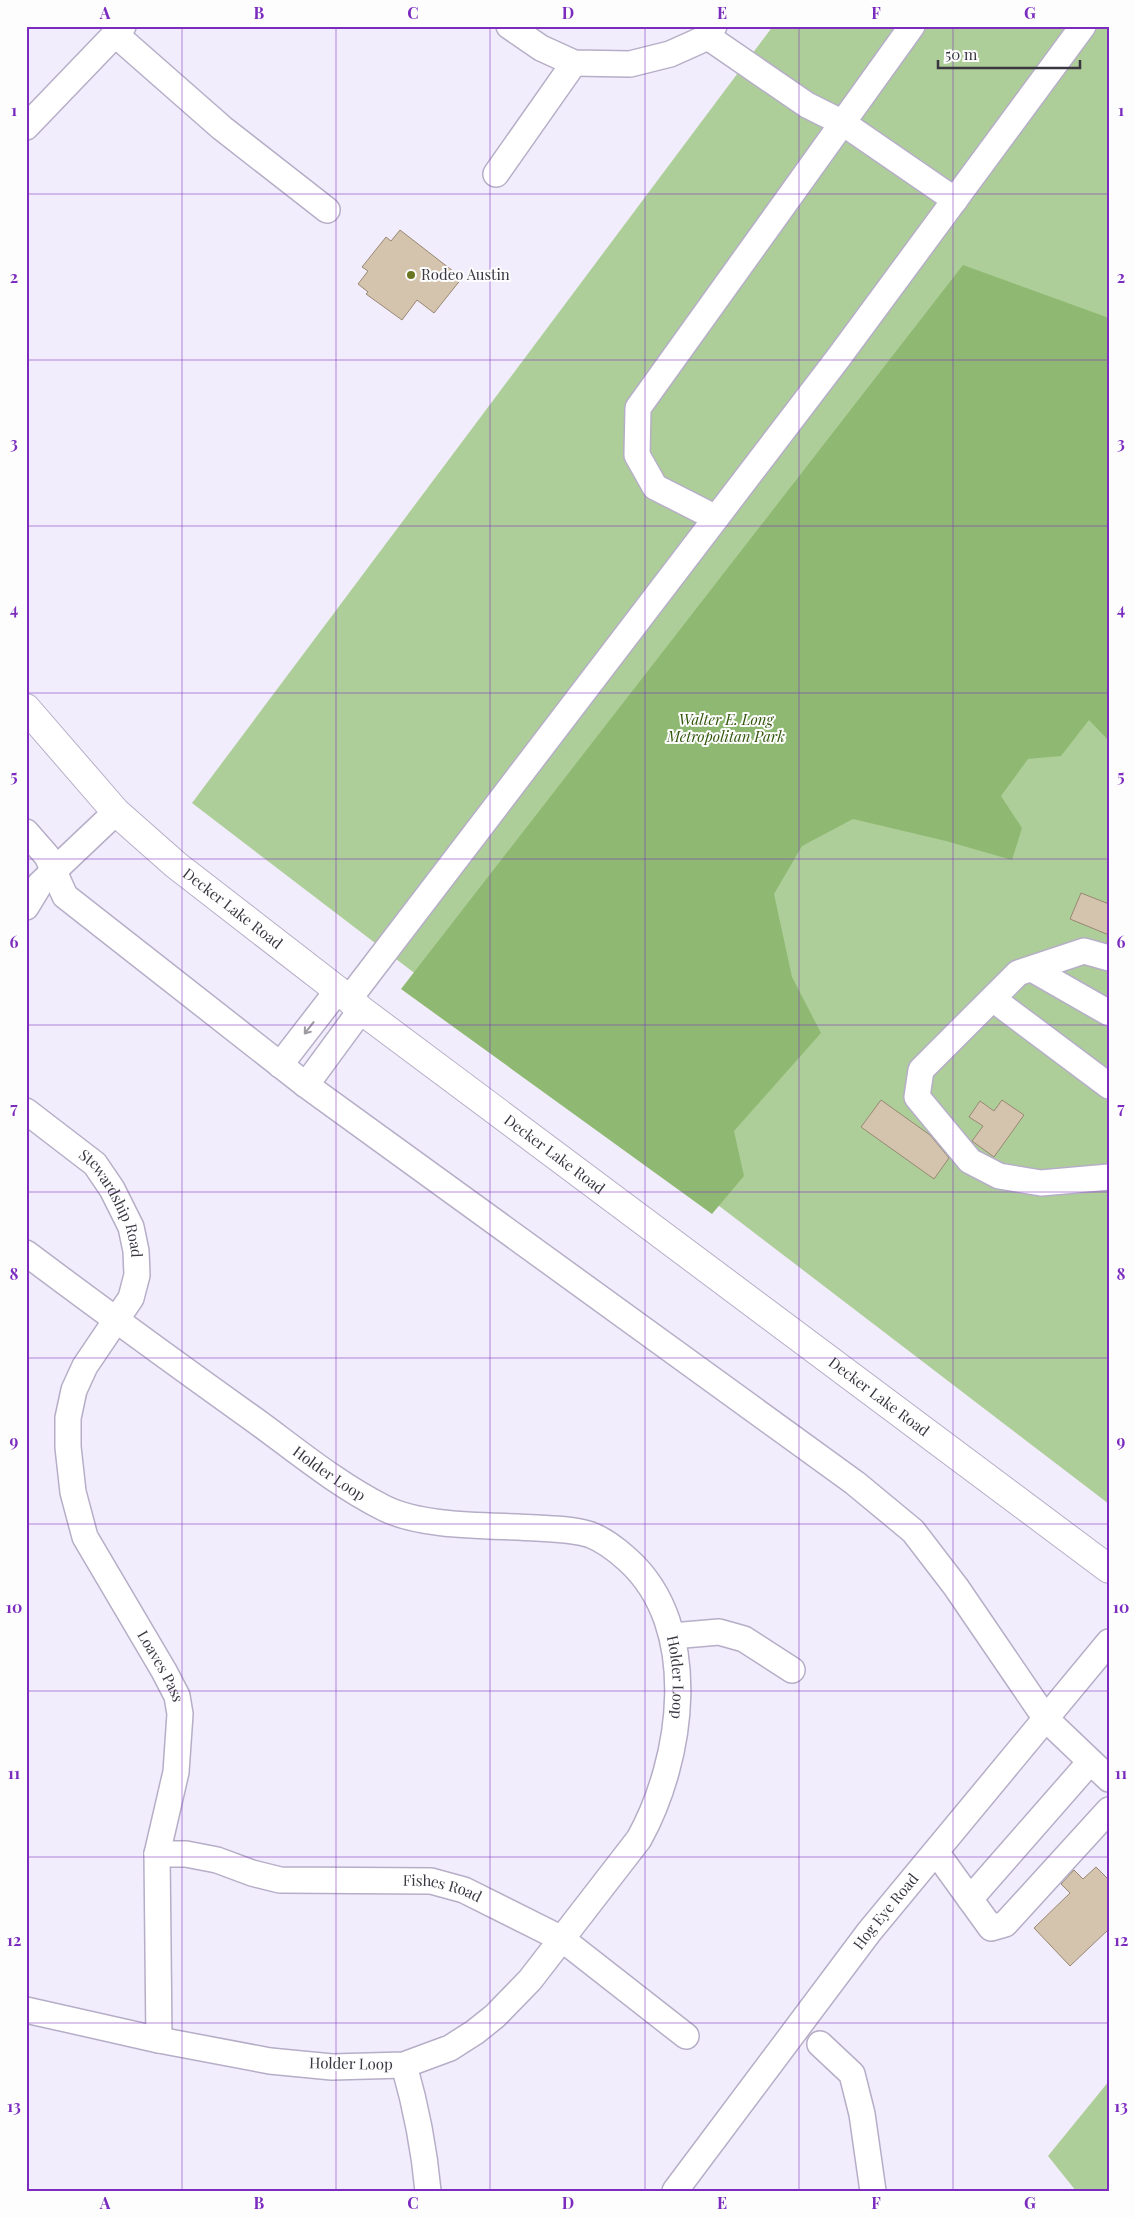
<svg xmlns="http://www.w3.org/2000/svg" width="1135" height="2217" font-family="'Playfair Display',serif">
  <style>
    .green { fill: #aece99 }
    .forest { fill: #8fb972 }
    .building { fill: #d4c4ad; stroke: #988873 }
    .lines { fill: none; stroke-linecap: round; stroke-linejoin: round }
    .minor-casing { stroke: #b6aec7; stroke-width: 28 }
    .major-casing { stroke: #b6aec7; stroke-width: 30 }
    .minor { stroke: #fff; stroke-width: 25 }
    .major { stroke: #fff; stroke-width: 28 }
    .oneway { stroke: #9c9ba0 }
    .grid { fill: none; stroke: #7b2cbf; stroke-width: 1; stroke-opacity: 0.55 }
    .poi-dot { fill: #6a7621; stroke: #fdfdfd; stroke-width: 2 }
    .labels { text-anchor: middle; stroke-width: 4; stroke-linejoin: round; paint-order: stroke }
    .poi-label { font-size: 15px; fill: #3a3741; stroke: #fdfdfd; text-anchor: start }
    .park-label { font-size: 15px; font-style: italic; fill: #31560a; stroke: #fdfdfd }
    .street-label { font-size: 15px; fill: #3a3741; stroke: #fdfdfd }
    .neatline { fill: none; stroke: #7b2cbf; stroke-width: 2 }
    .grid-label { font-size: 16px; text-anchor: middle; font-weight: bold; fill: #7b2cbf }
  </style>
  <rect width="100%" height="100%" fill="#f2edfd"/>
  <g class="green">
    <polygon points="773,26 1109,26 1109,1504 192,803"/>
    <polygon points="1109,2081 1109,2191 1076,2191 1048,2156"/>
  </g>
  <polygon class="forest" points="963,265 1109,318 1109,741 1089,720 1061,756 1028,759 1001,796 1022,828 1012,860 946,841 853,819 802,846 774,894 792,977 821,1033 734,1131 744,1176 712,1214 401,989"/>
  <g class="building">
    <polygon points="400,230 462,278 434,313 417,300 402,320 366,294 368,292 358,284 368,271 362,267 386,237 391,241"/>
    <polygon points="1081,893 1109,904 1109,935 1070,919"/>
    <polygon points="881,1100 930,1135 949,1158 934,1179 861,1127"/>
    <polygon points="1002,1100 1024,1115 994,1157 972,1141 983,1126 969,1117 980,1101 994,1111"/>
    <polygon points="1096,1867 1109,1880 1109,1929 1070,1966 1034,1928 1070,1893 1061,1884 1074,1870 1083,1879"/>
  </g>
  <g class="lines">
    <defs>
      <g id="minor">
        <polyline points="509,26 541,48 574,63 630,64 670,54 708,37"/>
        <polyline points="714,26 708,37 807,105 843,123 955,200"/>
        <polyline points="115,34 222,128 327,210"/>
        <polyline points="26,127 123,26"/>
        <polyline points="496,174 574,63"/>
        <polyline points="716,518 655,487 637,455 638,408 912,26"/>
        <polyline points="26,832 47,856 65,896 306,1085 855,1483 913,1531 956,1587 1046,1719 1109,1779"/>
        <polyline points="26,907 40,884 116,812"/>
        <polyline points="1109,958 1084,951 1018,973 921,1070 917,1097 970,1161 999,1176 1041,1183 1109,1177"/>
        <polyline points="1032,969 1109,1013"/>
        <polyline points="349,999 839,357 1083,26"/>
        <polyline points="993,999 1109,1086"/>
        <polyline points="280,1065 338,990"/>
        <polyline points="306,1085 361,1010"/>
        <path id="s1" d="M26 1111 95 1164 112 1189 131 1227 136 1251 137 1275 131 1298 85 1366 74 1390 68 1418V1447L73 1492 85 1537 164 1671 177 1696 180 1714 176 1772 157 1854 159 2040"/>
        <path id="s2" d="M26 1253C102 1310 179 1366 256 1421 297 1451 338 1485 384 1508 424 1528 491 1525 537 1528 554 1529 574 1529 591 1535 604 1540 617 1550 628 1560 702 1627 683 1760 639 1839L530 1980 495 2016 475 2032 450 2048 404 2065 332 2067 270 2061 159 2040 26 2010"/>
        <polyline points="672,1636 719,1632 744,1639 792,1670"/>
        <polyline points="936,1852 970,1899 1090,1762"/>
        <path id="s3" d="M157 1854H186L217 1860 252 1873 280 1880 431 1881 464 1890 562 1939 686 2036"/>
        <polyline points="970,1899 991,1928 1005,1924 1109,1810"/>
        <polyline points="820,2044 852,2074 862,2114 873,2191"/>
        <path d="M404 2065C416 2107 424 2147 428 2191"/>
        <path id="s4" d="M675 2191 869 1932 1109 1642"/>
      </g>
      <g id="major">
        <path id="s5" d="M26 708 116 812 176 865 349 999 361 1010 1109 1569"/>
      </g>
    </defs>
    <use href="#minor" class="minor-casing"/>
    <use href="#major" class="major-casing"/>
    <use href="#minor" class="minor"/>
    <use href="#major" class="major"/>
  </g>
  <defs><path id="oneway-shaft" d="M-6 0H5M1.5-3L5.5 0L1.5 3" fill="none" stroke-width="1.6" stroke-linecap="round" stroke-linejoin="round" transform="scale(1.25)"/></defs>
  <use class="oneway" href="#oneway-shaft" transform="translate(309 1028) rotate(128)"/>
  <path class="grid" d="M182 26V2191M336 26V2191M490 26V2191M645 26V2191M799 26V2191M953 26V2191M26 194H1109M26 360H1109M26 526H1109M26 693H1109M26 859H1109M26 1025H1109M26 1192H1109M26 1358H1109M26 1524H1109M26 1691H1109M26 1857H1109M26 2023H1109"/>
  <circle class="poi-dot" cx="411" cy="275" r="5"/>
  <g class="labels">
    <g class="poi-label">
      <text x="421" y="280">Rodeo Austin</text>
    </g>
    <g class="park-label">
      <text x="726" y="725">Walter E. Long<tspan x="726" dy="17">Metropolitan Park</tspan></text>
    </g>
    <g class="street-label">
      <text dy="5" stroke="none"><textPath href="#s5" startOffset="289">Decker Lake Road</textPath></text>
      <text dy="5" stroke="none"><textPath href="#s5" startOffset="694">Decker Lake Road</textPath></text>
      <text dy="5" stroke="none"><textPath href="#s1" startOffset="130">Stewardship Road</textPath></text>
      <text dy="5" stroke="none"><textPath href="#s5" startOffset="1099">Decker Lake Road</textPath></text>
      <text dy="5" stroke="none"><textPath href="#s2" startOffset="375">Holder Loop</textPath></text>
      <text dy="5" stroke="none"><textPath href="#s1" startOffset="640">Loaves Pass</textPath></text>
      <text dy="5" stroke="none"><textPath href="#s2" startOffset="825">Holder Loop</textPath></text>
      <text dy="5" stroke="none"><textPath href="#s3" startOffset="290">Fishes Road</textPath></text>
      <text dy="5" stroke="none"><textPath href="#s4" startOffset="350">Hog Eye Road</textPath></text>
      <text transform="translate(351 2064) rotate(1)" y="5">Holder Loop</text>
    </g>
  </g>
  <rect width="1135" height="2217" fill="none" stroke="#fdfdfd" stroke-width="55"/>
  <path d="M938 60v8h142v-8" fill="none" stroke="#3a3741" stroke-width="2.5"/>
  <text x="945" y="60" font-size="15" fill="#3a3741" stroke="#fdfdfd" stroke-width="4" paint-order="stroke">50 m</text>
  <rect x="28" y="28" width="1080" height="2162" class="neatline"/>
  <g class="grid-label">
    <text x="105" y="19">A</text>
    <text x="259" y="19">B</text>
    <text x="413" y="19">C</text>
    <text x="568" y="19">D</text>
    <text x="722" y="19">E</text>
    <text x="876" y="19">F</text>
    <text x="1030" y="19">G</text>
    <text x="14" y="116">1</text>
    <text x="1121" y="116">1</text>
    <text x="14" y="283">2</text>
    <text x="1121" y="283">2</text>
    <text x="14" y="449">3</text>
    <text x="1121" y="449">3</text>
    <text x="14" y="615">4</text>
    <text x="1121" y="615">4</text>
    <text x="14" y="782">5</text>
    <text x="1121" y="782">5</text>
    <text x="14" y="948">6</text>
    <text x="1121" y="948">6</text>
    <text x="14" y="1114">7</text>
    <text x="1121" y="1114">7</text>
    <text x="14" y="1280">8</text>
    <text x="1121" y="1280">8</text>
    <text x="14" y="1447">9</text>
    <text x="1121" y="1447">9</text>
    <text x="14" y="1613">10</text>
    <text x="1121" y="1613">10</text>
    <text x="14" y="1779">11</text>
    <text x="1121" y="1779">11</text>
    <text x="14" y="1946">12</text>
    <text x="1121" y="1946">12</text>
    <text x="14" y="2112">13</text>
    <text x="1121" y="2112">13</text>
    <text x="105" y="2209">A</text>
    <text x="259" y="2209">B</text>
    <text x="413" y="2209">C</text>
    <text x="568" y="2209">D</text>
    <text x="722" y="2209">E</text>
    <text x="876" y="2209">F</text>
    <text x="1030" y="2209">G</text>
  </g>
</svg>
